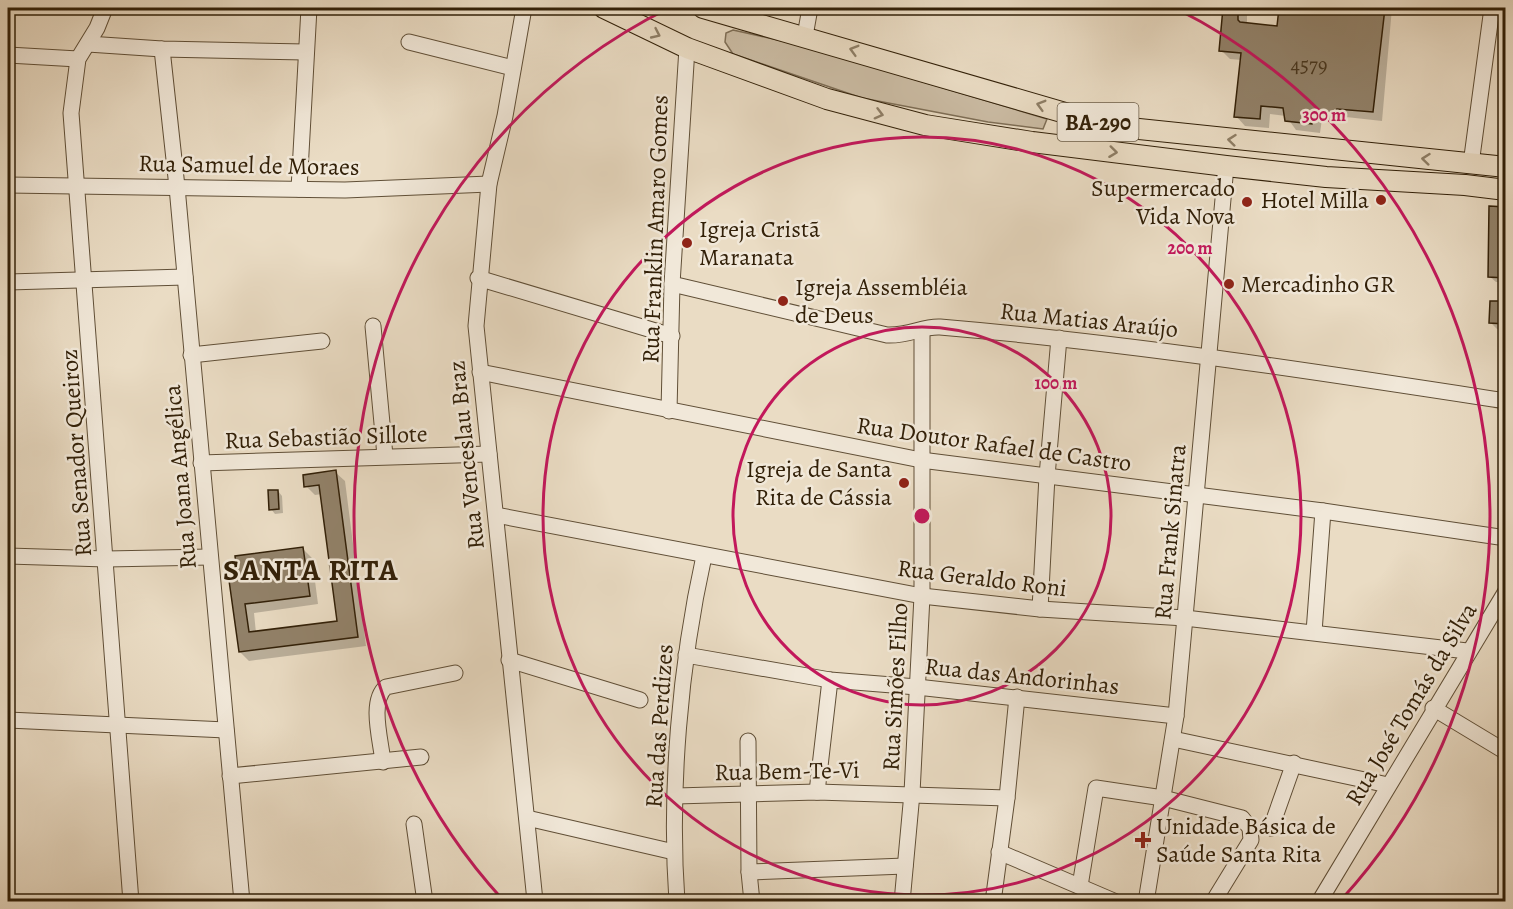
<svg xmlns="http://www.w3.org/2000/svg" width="1513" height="909" font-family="Alegreya,serif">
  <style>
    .green { fill: #cbbca4; stroke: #7e6e56; stroke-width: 1.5 }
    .shadow { fill: #0003 }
    .building { fill: #92826a; stroke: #322008; stroke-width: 1.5 }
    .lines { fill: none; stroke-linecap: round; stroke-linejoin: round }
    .minor-casing { stroke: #604f37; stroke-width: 17 }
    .major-casing { stroke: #322008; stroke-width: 22 }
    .minor { stroke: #f1e8d9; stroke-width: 15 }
    .major { stroke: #eadcc4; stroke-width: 20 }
    .oneway { stroke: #8e7e66 }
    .ring { fill: none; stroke: #c2185b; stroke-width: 3 }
    .poi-dot { fill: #8f2418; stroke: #f1e8d9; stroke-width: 2 }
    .labels { text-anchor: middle; stroke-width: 5; stroke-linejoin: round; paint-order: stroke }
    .number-label { font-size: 21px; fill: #4a3820 }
    .shield { fill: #f1e8d9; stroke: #6b5c47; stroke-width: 1.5 }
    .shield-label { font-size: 22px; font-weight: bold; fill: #322008 }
    .street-label { font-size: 24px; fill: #322008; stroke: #f1e8d9 }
    .poi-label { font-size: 24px; fill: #322008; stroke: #f1e8d9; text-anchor: start }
    .district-label { font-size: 30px; font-weight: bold; letter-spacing: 1.5px; fill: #322008; stroke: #f1e8d9 }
    .centre { fill: #c2185b; stroke: #f1e8d9; stroke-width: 3 }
    .ring-label { font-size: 18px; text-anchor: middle; font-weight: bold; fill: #c2185b; stroke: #f1e8d9; stroke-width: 5; stroke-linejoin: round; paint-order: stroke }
  </style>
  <rect width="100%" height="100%" fill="#eadcc4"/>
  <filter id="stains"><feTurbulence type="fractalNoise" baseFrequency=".00333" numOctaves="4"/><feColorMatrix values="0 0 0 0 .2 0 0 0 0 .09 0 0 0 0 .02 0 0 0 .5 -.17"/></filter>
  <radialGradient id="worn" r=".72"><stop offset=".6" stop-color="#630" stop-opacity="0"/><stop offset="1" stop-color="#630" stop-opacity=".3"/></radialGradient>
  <polygon class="green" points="733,30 796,44 1047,119 1043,129 988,122 862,98 733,54 725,42 726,33"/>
  <g class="shadow">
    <polygon points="1225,8 1247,8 1247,25 1278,28 1280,8 1392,8 1382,121 1346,117 1346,121 1322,119 1320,133 1296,130 1286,116 1270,114 1269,128 1245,126 1236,116 1242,60 1230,59 1221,50"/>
    <polygon points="1506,209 1506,283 1496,282 1489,276"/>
    <polygon points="1506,303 1506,329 1497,329 1491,323"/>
    <polygon points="335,472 345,481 366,646 249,661 240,652 229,567 303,549 312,558 318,604 254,613 256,633 339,622 322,494 315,495 306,486"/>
    <polygon points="278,491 282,496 283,513 275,514 271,509"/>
  </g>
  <g class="building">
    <polygon points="1223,8 1238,8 1238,20 1240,22 1277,26 1279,8 1385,8 1373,112 1337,109 1337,113 1313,110 1312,124 1285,121 1283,108 1261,106 1260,119 1234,117 1241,53 1219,51"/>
    <polygon points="1489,206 1506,207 1506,278 1488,277"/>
    <polygon points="1490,301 1506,301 1506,324 1489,323"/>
    <polygon points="336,470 358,637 239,652 227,566 236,565 235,556 303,547 310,596 245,604 249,632 337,621 319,485 304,487 303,475"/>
    <polygon points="268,490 278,490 279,509 269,510"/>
  </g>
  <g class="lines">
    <defs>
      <g id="minor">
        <polyline points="105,8 97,28 78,59 71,113 131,902"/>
        <polyline points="524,8 505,116 489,184 476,326 535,901"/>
        <polyline points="805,36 810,8"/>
        <polyline points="409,42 513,68"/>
        <polyline points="88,44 162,49 305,52"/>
        <polyline points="162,49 177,187 242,902"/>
        <polyline points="8,55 78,59"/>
        <polyline points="1471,164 1492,8"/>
        <polyline points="8,185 345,190 489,184"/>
        <polyline points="299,189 309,8"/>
        <polyline points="478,278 672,336"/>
        <polyline points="8,282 185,277"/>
        <path d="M672 284 887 335C910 336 922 326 940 327 1130 343 1317 372 1506 401"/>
        <polyline points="373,326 385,456"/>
        <polyline points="191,355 322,341"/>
        <polyline points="480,372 921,460 1323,511 1506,538"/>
        <polyline points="669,411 672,284 687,48"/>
        <polyline points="201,463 489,454"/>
        <polyline points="496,515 922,596 1040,609 1185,618 1467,651"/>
        <polyline points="8,556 106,559 210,557"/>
        <polyline points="1040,609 1047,476 1059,338"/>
        <polyline points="1314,632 1323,511"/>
        <polyline points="686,655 830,680 917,687 1176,716"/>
        <polyline points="509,660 640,700"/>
        <polyline points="1433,708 1506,752"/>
        <polyline points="8,720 226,730"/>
        <polyline points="1173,739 1388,785"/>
        <polyline points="748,741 749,872 752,902"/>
        <path d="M383 762C381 741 369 701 386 687L455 673"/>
        <polyline points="230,776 421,757"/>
        <polyline points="817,792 830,680"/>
        <polyline points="676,796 817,792 1007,798"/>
        <polyline points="527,818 674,852"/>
        <polyline points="414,824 425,902"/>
        <polyline points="1271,828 1294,763"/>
        <polyline points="999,852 1116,902"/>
        <polyline points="749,872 905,866"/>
        <polyline points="1080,886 1096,788 1163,798 1242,818 1250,828 1251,840 1213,902"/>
        <path d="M677 902C669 791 680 664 704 556"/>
        <polyline points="902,902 912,793 922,596 922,330"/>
        <polyline points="993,902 1007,798 1017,697"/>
        <polyline points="1146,902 1176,716 1226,166"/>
        <polyline points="1319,902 1506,591"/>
      </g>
      <g id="major">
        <polyline points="604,8 687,48 827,99 925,125 1032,142 1226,166 1326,177 1465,185 1506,190"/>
        <polyline points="703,8 1110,126 1506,167"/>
      </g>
    </defs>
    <use href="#minor" class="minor-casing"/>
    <use href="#major" class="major-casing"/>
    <use href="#minor" class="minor"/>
    <use href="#major" class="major"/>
  </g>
  <defs><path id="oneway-chevron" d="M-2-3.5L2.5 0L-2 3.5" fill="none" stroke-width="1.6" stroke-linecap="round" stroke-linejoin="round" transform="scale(1.5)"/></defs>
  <g class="oneway">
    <use href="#oneway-chevron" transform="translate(656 34) rotate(25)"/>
    <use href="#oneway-chevron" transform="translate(854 50) rotate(-164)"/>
    <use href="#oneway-chevron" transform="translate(1041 105) rotate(-164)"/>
    <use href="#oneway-chevron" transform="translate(879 114) rotate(15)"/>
    <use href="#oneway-chevron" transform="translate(1232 140) rotate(-174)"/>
    <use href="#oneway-chevron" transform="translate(1113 152) rotate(7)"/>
    <use href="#oneway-chevron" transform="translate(1426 159) rotate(-174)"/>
  </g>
  <g class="ring">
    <circle cx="922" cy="516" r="189"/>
    <circle cx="922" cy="516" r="379"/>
    <path d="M503 900A568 568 0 0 1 669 8M1175 8A568 568 0 0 1 1341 900"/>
  </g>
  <g class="poi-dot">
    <circle cx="1381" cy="200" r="6"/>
    <circle cx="1247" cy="202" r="6"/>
    <circle cx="687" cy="243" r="6"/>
    <circle cx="1229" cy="284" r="6"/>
    <circle cx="783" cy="301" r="6"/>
    <circle cx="904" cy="483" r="6"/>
    <path d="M1140 831h6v6h6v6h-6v6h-6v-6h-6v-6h6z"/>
  </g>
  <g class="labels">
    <g class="number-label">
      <text x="1309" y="72">4579</text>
    </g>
    <rect class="shield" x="1057.5" y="103" width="81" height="38" rx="4.5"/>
    <g class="shield-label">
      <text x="1098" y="130">BA-290</text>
    </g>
    <g class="street-label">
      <text transform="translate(249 165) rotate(1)" y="8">Rua Samuel de Moraes</text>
      <text transform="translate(655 229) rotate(-88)" y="8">Rua Franklin Amaro Gomes</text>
      <text transform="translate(1089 320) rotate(6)" y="8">Rua Matias Araújo</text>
      <text transform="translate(326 437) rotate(-2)" y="8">Rua Sebastião Sillote</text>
      <text transform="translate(994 444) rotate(8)" y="8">Rua Doutor Rafael de Castro</text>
      <text transform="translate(76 453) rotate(-94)" y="8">Rua Senador Queiroz</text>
      <text transform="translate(466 455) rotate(-96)" y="8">Rua Venceslau Braz</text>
      <text transform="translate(180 477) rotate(-95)" y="8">Rua Joana Angélica</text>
      <text transform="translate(1170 532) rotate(-85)" y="8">Rua Frank Sinatra</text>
      <text transform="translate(982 578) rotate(7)" y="8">Rua Geraldo Roni</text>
      <text transform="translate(1022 676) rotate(6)" y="8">Rua das Andorinhas</text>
      <text transform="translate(895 687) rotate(-87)" y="8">Rua Simões Filho</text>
      <text transform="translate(1411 704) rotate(-59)" y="8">Rua José Tomás da Silva</text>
      <text transform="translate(659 726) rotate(-86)" y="8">Rua das Perdizes</text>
      <text transform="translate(787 771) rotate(-1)" y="8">Rua Bem-Te-Vi</text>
    </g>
    <g class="poi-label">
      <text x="1235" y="196" text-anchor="end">Supermercado<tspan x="1235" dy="28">Vida Nova</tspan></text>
      <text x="1369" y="208" text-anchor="end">Hotel Milla</text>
      <text x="699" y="237">Igreja Cristã<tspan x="699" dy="28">Maranata</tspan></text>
      <text x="1241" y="292">Mercadinho GR</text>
      <text x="795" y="295">Igreja Assembléia<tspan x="795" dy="28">de Deus</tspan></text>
      <text x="892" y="477" text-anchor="end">Igreja de Santa<tspan x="892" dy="28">Rita de Cássia</tspan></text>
      <text x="1156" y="834">Unidade Básica de<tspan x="1156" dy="28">Saúde Santa Rita</tspan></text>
    </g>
    <g class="district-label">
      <text x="311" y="580">SANTA RITA</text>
    </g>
  </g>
  <circle cx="922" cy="516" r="9" class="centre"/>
  <g class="ring-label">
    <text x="1324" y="121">300 m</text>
    <text x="1190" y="254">200 m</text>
    <text x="1056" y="389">100 m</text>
  </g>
  <rect width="1513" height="909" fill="none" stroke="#eadcc4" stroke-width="30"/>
  <rect x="9" y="9" width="1495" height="891" fill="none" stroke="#322008" stroke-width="3"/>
  <rect x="15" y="15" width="1483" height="879" fill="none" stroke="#322008" stroke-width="1.5"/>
  <rect width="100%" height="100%" filter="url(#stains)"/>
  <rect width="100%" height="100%" fill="url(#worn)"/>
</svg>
